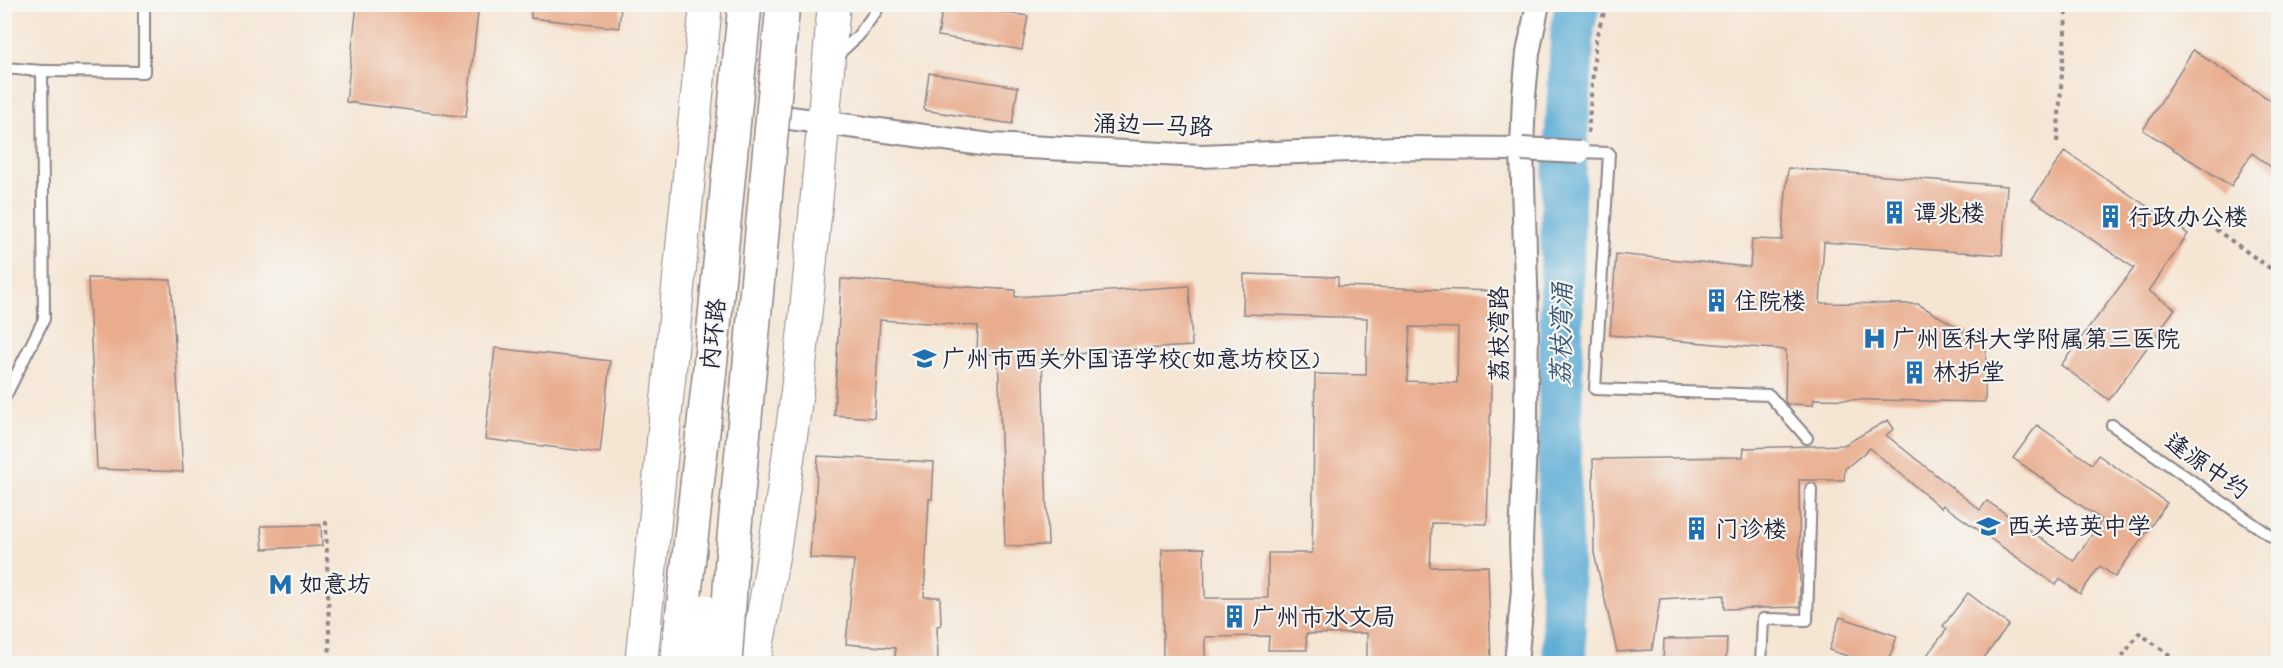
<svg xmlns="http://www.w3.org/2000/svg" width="2283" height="668" font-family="'Indie Flower','LXGW WenKai TC',sans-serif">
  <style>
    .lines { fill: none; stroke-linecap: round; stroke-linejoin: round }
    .river { stroke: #59aad4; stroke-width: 44 }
    .building { fill: #e9ad8e; fill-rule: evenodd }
    .service-casing { stroke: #8c8487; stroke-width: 14 }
    .minor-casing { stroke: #8c8487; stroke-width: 26 }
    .secondary-casing { stroke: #8c8487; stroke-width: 34 }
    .path { stroke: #8c8487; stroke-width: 4; stroke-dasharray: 4.5 4.5; stroke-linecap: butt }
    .service { stroke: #fff; stroke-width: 10 }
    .minor { stroke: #fff; stroke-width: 22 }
    .secondary { stroke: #fff; stroke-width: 32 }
    .minor-bridge-casing { stroke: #8c8487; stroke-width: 26; stroke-linecap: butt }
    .trunk-bridge-casing { stroke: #8c8487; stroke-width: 36; stroke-linecap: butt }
    .minor-bridge { stroke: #fff; stroke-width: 22 }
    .trunk-bridge { stroke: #fff; stroke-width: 33 }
    .labels { text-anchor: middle; stroke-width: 4.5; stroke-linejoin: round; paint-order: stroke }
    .street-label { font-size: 24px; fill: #22223b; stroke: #f6f6f2 }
    .poi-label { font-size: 24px; fill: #22223b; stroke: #f6f6f2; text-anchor: start }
    .water-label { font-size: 26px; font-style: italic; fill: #385878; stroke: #f6f6f2 }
  </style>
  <rect width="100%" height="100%" fill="#f6f6f2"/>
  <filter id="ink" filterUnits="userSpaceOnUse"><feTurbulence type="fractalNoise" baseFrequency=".0167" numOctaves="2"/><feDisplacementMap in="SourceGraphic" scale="12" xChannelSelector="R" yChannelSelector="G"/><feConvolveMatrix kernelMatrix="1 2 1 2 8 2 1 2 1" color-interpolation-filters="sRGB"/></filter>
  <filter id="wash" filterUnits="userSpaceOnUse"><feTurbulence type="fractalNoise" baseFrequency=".008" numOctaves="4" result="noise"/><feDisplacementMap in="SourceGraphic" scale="24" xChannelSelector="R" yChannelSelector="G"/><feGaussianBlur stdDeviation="1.35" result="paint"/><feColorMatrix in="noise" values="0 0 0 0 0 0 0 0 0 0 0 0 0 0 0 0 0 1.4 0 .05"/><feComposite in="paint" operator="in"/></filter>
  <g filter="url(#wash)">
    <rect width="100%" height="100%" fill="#f5e5d3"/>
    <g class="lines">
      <polyline class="river" points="1565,664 1559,509 1563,197 1573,25 1578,4"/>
    </g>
    <g id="blocks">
      <g class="building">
        <polygon points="357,4 479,4 466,117 346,102"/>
        <polygon points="531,4 621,4 619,28 531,18"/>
        <polygon points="943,4 1028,16 1022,50 938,36"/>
        <polygon points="2193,50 2278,105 2278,172 2252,153 2231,186 2143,130"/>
        <polygon points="929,73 1018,87 1012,124 924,110"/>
        <polygon points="2065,151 2188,234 2149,291 2175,309 2109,400 2061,365 2134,268 2032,199"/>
        <polygon points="1788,168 2007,186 2002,255 1824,242 1820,303 1918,304 1986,344 1985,402 1814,399 1813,405 1787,404 1785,401 1786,350 1610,335 1616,254 1750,267 1752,239 1782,240"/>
        <path d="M1244 274 1338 277V286L1494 291 1487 524 1432 523 1430 567 1488 566 1491 663H1367V633L1306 634 1307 650H1268L1269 636 1205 637V660H1163L1162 549 1204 548 1205 598H1268V553H1312L1315 374 1366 375 1367 318 1243 314ZM1410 327 1458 328 1457 383 1407 381Z"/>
        <polygon points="88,278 171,280 183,472 97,469"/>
        <polygon points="841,279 1015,290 1015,297 1189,286 1192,346 1042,355 1048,545 1005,546 998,354 977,353 978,326 880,320 874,418 834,415"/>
        <polygon points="495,348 610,361 600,453 485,439"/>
        <polygon points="1888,420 1894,429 1886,435 1980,510 1987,501 2074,561 2102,520 2013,458 2037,425 2092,464 2098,455 2167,503 2115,577 2100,566 2080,594 2060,579 2056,585 1943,505 1941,508 1870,448 1845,469 1844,480 1799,480 1800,607 1724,609 1724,595 1660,599 1652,650 1617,652 1594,553 1593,459 1743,457 1744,448 1844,445"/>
        <polygon points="818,456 934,462 932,499 929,499 924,597 940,597 941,625 937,626 938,663 895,663 895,648 846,644 854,560 810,558 812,521 814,521"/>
        <polygon points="321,525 322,546 263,549 261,526"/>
        <polygon points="1968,593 2009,625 1980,663 1921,663 1947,629 1943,626"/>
        <polygon points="1840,617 1897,636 1888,663 1869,663 1829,650"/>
        <polygon points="1727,638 1726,663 1663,663 1664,639"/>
      </g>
    </g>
  </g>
  <g filter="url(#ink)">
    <use href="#blocks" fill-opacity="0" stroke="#8c8487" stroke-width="1.5"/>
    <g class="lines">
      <defs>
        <g id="service">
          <polyline points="835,57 858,36 877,10 877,4"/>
          <polyline points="4,68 42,71 44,319 4,399"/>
          <polyline points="42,71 144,72 144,4"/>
          <polyline points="1579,152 1609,153 1595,389 1769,395 1807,438"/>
          <polyline points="2112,425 2278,541"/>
          <polyline points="1761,664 1763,619 1807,620 1811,489"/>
        </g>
        <g id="minor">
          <polyline points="783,117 990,145 1201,156 1398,148 1522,149"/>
          <polyline points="1516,664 1523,590 1521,541 1526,417 1527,317 1522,149 1524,96 1528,53 1538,4"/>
        </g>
        <g id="secondary">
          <polyline points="641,664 706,4"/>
          <path d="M754 664C770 579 784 493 795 407 812 274 821 139 834 4"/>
        </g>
      </defs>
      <use href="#service" class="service-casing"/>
      <use href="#minor" class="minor-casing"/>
      <use href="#secondary" class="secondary-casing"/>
      <g class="path">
        <polyline points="2180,4 2200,10 2220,4"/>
        <polyline points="1588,133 1596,37 1607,4"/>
        <polyline points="2057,142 2067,4"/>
        <polyline points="2208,224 2278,274"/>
        <polyline points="326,521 330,664"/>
        <polyline points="2117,664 2139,633 2182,664"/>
      </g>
      <use href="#service" class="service"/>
      <use href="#minor" class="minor"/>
      <use href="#secondary" class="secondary"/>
      <defs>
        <polyline id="minor-bridge" points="1522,149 1579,152"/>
        <g id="trunk-bridge">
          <polyline points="677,664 709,378 745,4"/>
          <polyline points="700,664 704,611"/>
          <polyline points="725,664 732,559 783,4"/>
        </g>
      </defs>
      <use href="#minor-bridge" class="minor-bridge-casing"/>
      <use href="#trunk-bridge" class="trunk-bridge-casing"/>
      <use href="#minor-bridge" class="minor-bridge"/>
      <use href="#trunk-bridge" class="trunk-bridge"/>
    </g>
  </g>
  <defs>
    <symbol id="building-bare" viewBox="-9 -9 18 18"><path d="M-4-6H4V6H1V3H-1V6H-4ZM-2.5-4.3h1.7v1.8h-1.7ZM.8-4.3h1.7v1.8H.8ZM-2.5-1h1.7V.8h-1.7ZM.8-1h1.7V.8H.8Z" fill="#1f6fb2" stroke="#f6f6f2" stroke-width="2.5" paint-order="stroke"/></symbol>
    <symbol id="hospital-bare" viewBox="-9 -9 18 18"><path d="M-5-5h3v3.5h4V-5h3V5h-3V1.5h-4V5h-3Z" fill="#1f6fb2" stroke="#f6f6f2" stroke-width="2.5" paint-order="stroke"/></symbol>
    <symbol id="school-bare" viewBox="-9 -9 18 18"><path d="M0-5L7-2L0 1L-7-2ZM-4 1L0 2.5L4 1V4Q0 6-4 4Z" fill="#1f6fb2" stroke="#f6f6f2" stroke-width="2.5" paint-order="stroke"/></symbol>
    <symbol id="metro-bare" viewBox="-9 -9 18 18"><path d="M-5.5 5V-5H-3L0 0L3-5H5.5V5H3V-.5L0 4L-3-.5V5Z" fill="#1f6fb2" stroke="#f6f6f2" stroke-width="2.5" paint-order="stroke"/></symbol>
  </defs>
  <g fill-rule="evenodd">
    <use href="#building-bare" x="1878" y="196" width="33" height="33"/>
    <use href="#building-bare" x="2094" y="200" width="33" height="33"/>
    <use href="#building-bare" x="1700" y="284" width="33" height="33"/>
    <use href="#hospital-bare" x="1858" y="322" width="33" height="33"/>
    <use href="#school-bare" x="908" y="342" width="33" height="33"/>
    <use href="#building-bare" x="1898" y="356" width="33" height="33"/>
    <use href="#school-bare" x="1972" y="510" width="33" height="33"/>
    <use href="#building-bare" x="1680" y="512" width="33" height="33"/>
    <use href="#metro-bare" x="264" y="568" width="33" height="33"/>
    <use href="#building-bare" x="1218" y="600" width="33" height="33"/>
  </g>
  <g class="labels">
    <g class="street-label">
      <text transform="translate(1153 125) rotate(2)" y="8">涌边一马路</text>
      <text transform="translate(713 334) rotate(-84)" y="8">内环路</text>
      <text transform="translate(1499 334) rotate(-90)" y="8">荔枝湾路</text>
      <text transform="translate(2207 466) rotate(35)" y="8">逢源中约</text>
    </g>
    <g class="poi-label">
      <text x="1913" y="221">谭兆楼</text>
      <text x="2128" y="225">行政办公楼</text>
      <text x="1734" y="309">住院楼</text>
      <text x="1892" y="347">广州医科大学附属第三医院</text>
      <text x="942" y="367">广州市西关外国语学校(如意坊校区)</text>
      <text x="1933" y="380">林护堂</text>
      <text x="2007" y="534">西关培英中学</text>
      <text x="1715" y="537">门诊楼</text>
      <text x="299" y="592">如意坊</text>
      <text x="1252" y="625">广州市水文局</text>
    </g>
    <g class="water-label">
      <text transform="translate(1561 334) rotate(-89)" y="9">荔枝湾涌</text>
    </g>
  </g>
  <rect width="2283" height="668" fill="none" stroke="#f6f6f2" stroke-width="24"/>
</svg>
